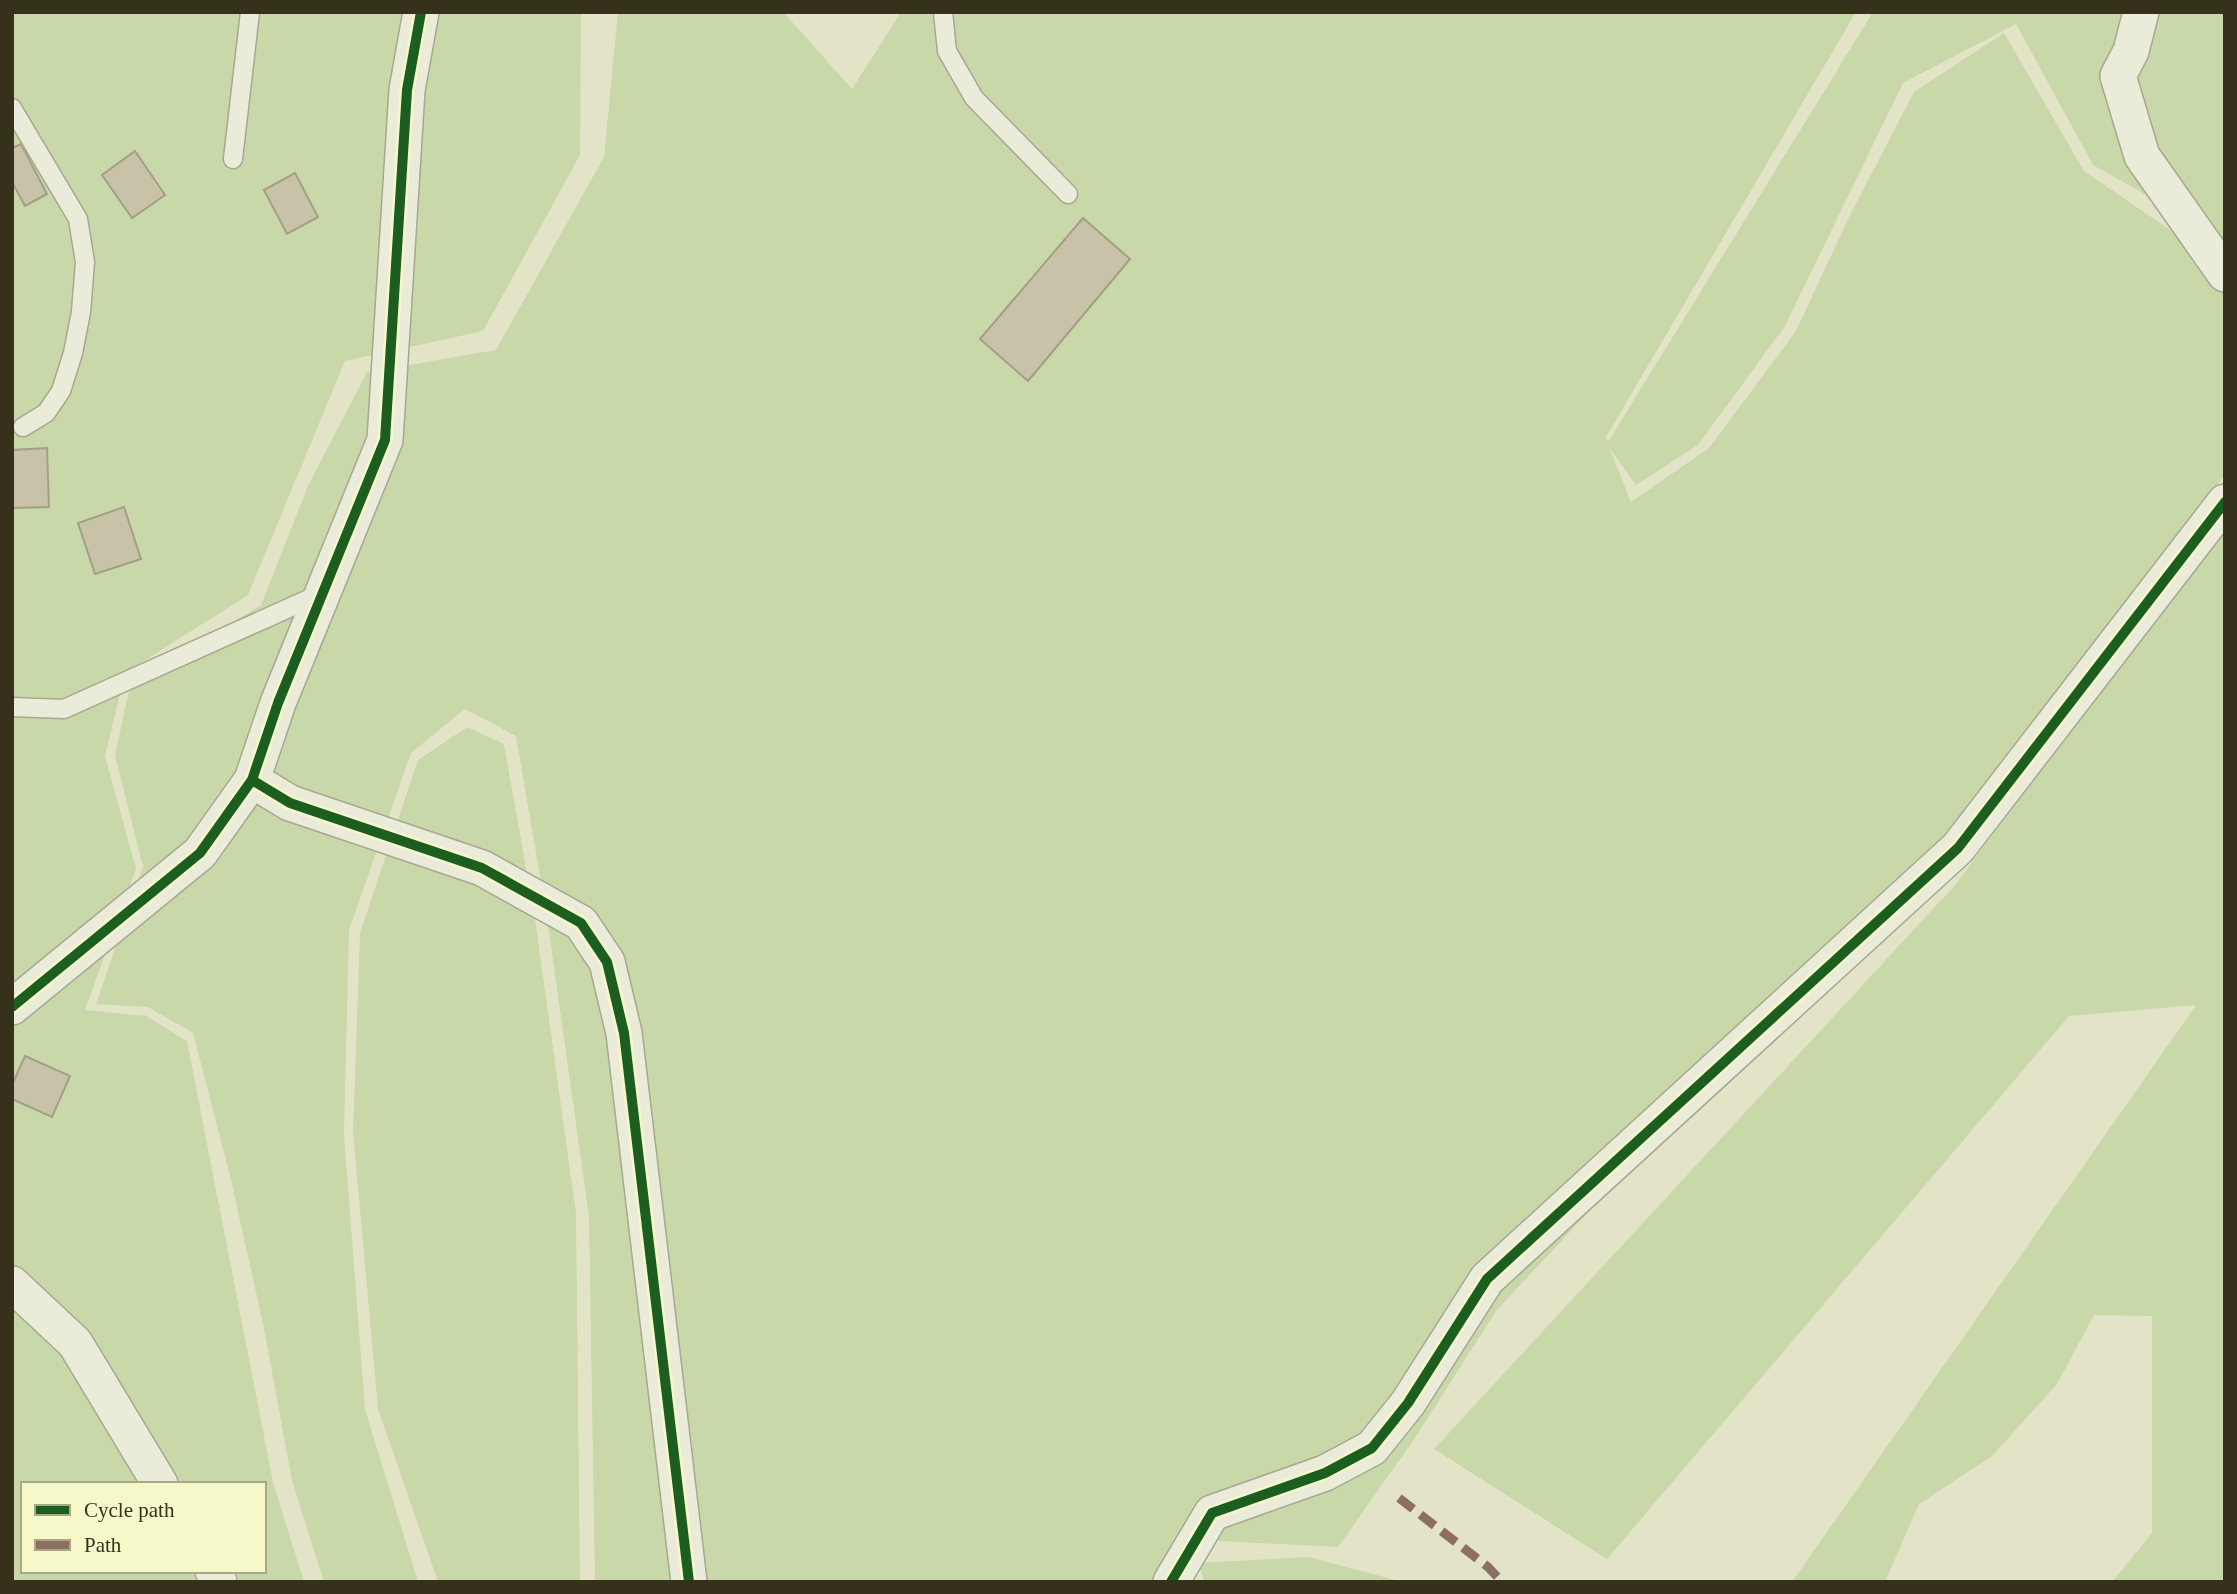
<svg xmlns="http://www.w3.org/2000/svg" width="2237" height="1594" font-family="'Times New Roman',serif">
  <style>
    .green { fill: #c8d8a8; fill-rule: evenodd }
    .building { fill: #c8c3a8; stroke: #a39f87; stroke-width: 2 }
    .lines { fill: none; stroke-linecap: round; stroke-linejoin: round }
    .lane-casing { stroke: #a8a791; stroke-width: 21 }
    .street-casing { stroke: #a8a791; stroke-width: 38 }
    .lane { stroke: #ebebda; stroke-width: 18 }
    .street { stroke: #ebebda; stroke-width: 35 }
    .quiet { stroke: #8d6e63; stroke-width: 9; stroke-dasharray: 18 9; stroke-linecap: butt }
    .cycleway-casing { stroke: #f6f8ca; stroke-width: 15 }
    .cycleway { stroke: #1b5e20; stroke-width: 10 }
  </style>
  <rect width="100%" height="100%" fill="#e3e4c7"/>
  <g class="green">
    <path d="M12 12H581L580 155 483 331 345 361 248 595 125 673 105 756 136 869 85 1010 146 1016 187 1041 273 1482 304 1582H12ZM23 1484H264V1571H23Z"/>
    <polygon points="618,12 783,12 852,89 901,12 1856,12 1606,437 1608,442 1873,12 2225,12 2225,260 2198,224 2093,165 2016,24 1903,83 1785,326 1698,445 1636,485 1609,447 1631,502 1709,448 1796,331 1849,217 1914,92 2004,33 2084,171 2195,247 2225,290 2225,474 2111,638 1950,845 1760,1028 1496,1311 1413,1441 1338,1547 1200,1540 1183,1582 595,1582 589,1217 547,917 516,736 465,709 411,753 349,930 344,1134 365,1409 418,1582 324,1582 292,1481 264,1328 231,1180 193,1033 148,1007 96,1004 143,867 115,755 130,686 261,605 308,486 367,372 496,350 604,157"/>
    <polygon points="2225,519 2225,1582 2112,1582 2152,1533 2152,1316 2094,1315 2057,1384 1992,1456 1919,1504 1885,1582 1792,1582 2196,1005 2069,1016 1607,1559 1434,1449 1956,884"/>
    <polygon points="467,727 504,744 535,919 576,1213 580,1582 438,1582 378,1409 353,1132 360,933 418,760"/>
    <polygon points="1309,1557 1403,1582 1205,1582 1198,1563"/>
  </g>
  <g class="building">
    <polygon points="21,144 47,194 25,206 12,182 12,148"/>
    <polygon points="135,151 165,195 132,218 102,175"/>
    <polygon points="295,173 318,217 287,234 264,190"/>
    <polygon points="1083,218 1130,259 1028,381 980,339"/>
    <polygon points="47,448 49,507 12,508 12,450"/>
    <polygon points="124,507 141,559 95,574 78,523"/>
    <polygon points="25,1056 70,1076 52,1117 12,1099 12,1085"/>
  </g>
  <g class="lines">
    <defs>
      <g id="lane">
        <polyline points="943,12 947,51 974,98 1068,194"/>
        <polyline points="12,108 78,219 85,262 81,312 73,353 61,391 46,413 23,427"/>
        <polyline points="233,159 250,12"/>
        <polyline points="12,707 64,709 320,594"/>
      </g>
      <g id="street">
        <polyline points="2141,12 2131,51 2118,76 2142,156 2225,274"/>
        <polyline points="252,780 290,803 482,868 581,923 607,962 624,1033 689,1582"/>
        <polyline points="12,1007 200,853 252,780 278,703 385,440 407,90 421,12"/>
        <polyline points="12,1284 75,1343 160,1484"/>
        <polyline points="213,1571 219,1582"/>
        <polyline points="1171,1582 1212,1513 1325,1473 1372,1448 1408,1403 1487,1279 1958,848 2225,502"/>
      </g>
    </defs>
    <use href="#lane" class="lane-casing"/>
    <use href="#street" class="street-casing"/>
    <use href="#lane" class="lane"/>
    <use href="#street" class="street"/>
    <polyline class="quiet" points="1399,1498 1488,1567 1502,1582"/>
    <defs>
      <g id="cycleway">
        <polyline points="252,780 290,803 482,868 581,923 607,962 624,1033 689,1582"/>
        <polyline points="12,1007 200,853 252,780 278,703 385,440 407,90 421,12"/>
        <polyline points="1171,1582 1212,1513 1325,1473 1372,1448 1408,1403 1487,1279 1958,848 2225,502"/>
      </g>
    </defs>
    <use href="#cycleway" class="cycleway-casing"/>
    <use href="#cycleway" class="cycleway"/>
  </g>
  <rect width="2237" height="1594" fill="none" stroke="#36311a" stroke-width="28"/>
  <rect x="21" y="1482" width="245" height="91" fill="#f6f8ca" stroke="#a9a884" stroke-width="2"/>
  <rect x="35" y="1505" width="35" height="10" fill="#1b5e20" stroke="#a9a884" stroke-width="2"/>
  <text x="84" y="1517" font-size="21" fill="#36311a">Cycle path</text>
  <rect x="35" y="1540" width="35" height="10" fill="#8d6e63" stroke="#a9a884" stroke-width="2"/>
  <text x="84" y="1552" font-size="21" fill="#36311a">Path</text>
</svg>
